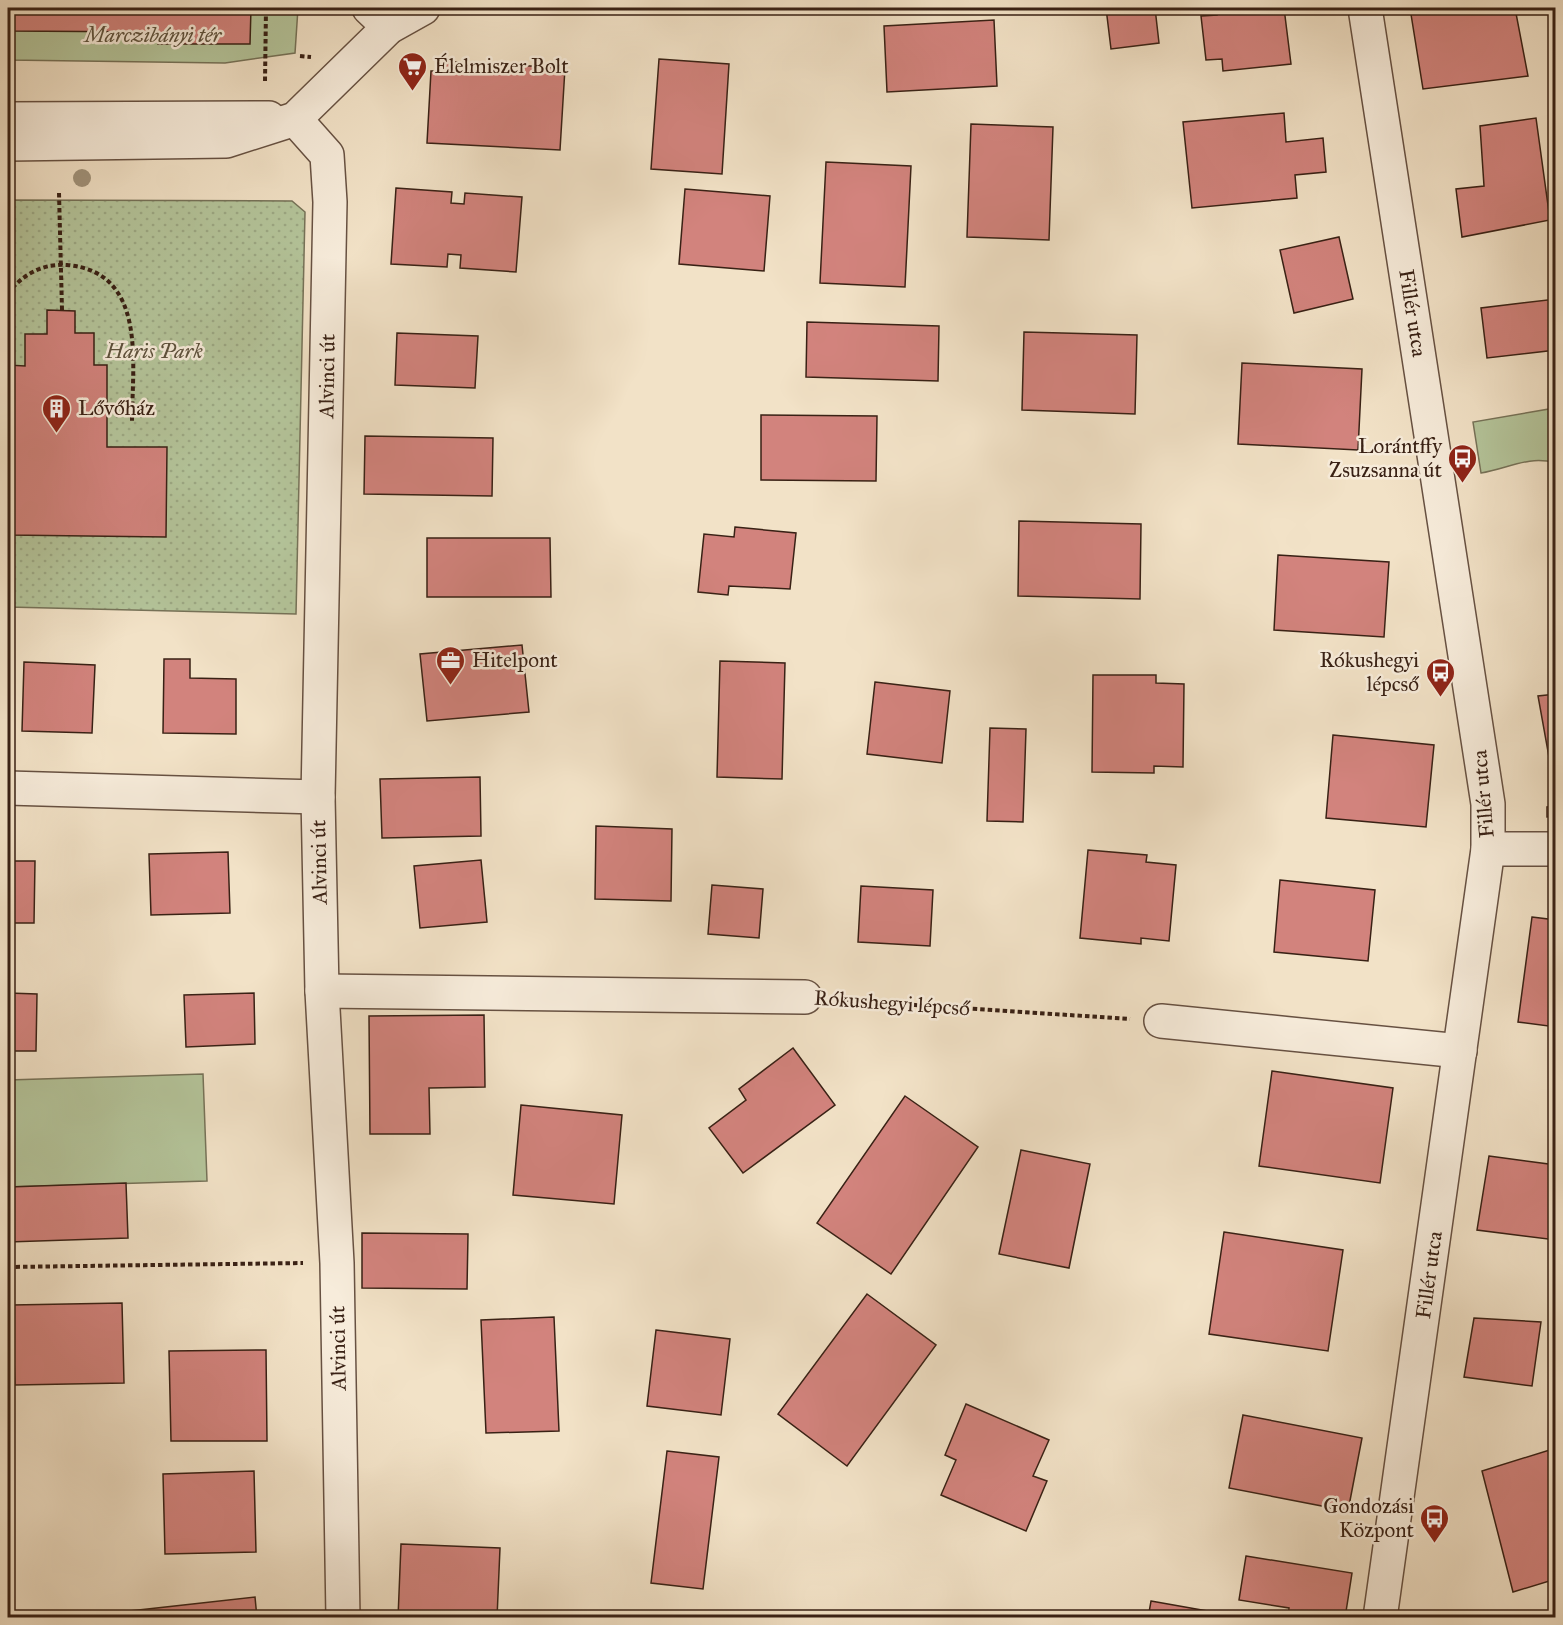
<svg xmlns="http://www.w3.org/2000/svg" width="1563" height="1625" font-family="'IM FELL Great Primer',serif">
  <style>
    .green { fill: #b4c49a; stroke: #767258; stroke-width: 1.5 }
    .garden { fill: url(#garden-dots); stroke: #767258; stroke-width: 1.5 }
    .building { fill: #d2837d; stroke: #392115; stroke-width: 1.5 }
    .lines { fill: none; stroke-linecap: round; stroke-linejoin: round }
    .minor-casing { stroke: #675142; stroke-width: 36 }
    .path { stroke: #392115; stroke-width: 4; stroke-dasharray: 4.5 3; stroke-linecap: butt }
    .minor { stroke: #f7ecdb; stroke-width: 33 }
    .tree { fill: #a1937b }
    .labels { text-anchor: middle; stroke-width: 5; stroke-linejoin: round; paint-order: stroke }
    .park-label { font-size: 21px; font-style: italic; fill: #5e523d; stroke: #f7ecdb }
    .poi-label { font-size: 21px; fill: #392115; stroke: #f7ecdb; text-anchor: start }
    .street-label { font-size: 21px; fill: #392115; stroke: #f7ecdb }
  </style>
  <defs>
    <pattern id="garden-dots" width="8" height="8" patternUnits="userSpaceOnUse" patternTransform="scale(1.5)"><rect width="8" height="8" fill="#b4c49a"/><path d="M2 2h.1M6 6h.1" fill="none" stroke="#9ca884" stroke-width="1.8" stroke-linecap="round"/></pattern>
  </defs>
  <rect width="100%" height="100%" fill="#f2e2c7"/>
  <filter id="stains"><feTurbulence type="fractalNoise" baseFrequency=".00333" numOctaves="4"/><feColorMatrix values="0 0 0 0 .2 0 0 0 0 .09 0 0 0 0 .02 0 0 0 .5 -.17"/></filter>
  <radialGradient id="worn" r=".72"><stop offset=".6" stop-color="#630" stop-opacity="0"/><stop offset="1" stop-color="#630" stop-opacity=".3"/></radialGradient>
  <g class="green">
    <polygon points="8,8 298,8 295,53 225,63 8,60"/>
    <path d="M1555 408V463C1529 455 1507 469 1481 473L1473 422Z"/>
    <polygon points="203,1074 207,1181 8,1187 8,1080"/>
  </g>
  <polygon class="garden" points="8,200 292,201 305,212 296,614 8,607"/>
  <g class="building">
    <polygon points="8,8 251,8 250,44 158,44 158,32 8,31"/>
    <polygon points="1106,8 1155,8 1159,43 1111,49"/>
    <polygon points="1216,8 1284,8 1291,64 1223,71 1222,59 1206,60 1201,16 1217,15"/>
    <polygon points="1410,8 1515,8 1528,76 1423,89"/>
    <polygon points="994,20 997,86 887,92 884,26"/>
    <polygon points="659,59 729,64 722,174 651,169"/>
    <polygon points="439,61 565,68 560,150 427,143 431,71 438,71"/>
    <polygon points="1284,113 1286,142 1323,138 1326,172 1295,175 1297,198 1192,208 1183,122"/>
    <polygon points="1536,118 1550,220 1462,237 1456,189 1484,186 1480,126"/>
    <polygon points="971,124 1053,127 1049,240 967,237"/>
    <polygon points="826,162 911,166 905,287 820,283"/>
    <polygon points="396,188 452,192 451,203 464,204 465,193 522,197 516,272 460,268 461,255 448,254 447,267 391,264"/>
    <polygon points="685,189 770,196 764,271 679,264"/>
    <polygon points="1339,237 1353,299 1294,313 1280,250"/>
    <polygon points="1556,299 1556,350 1487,358 1481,308"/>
    <polygon points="47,310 75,311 75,333 94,333 94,365 107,365 107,447 167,447 166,537 8,535 8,365 25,366 25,334 47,334"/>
    <polygon points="807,322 939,326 938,381 806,377"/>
    <polygon points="1024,332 1137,335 1135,414 1022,410"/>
    <polygon points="397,333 478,336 475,388 395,385"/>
    <polygon points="1242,363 1362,369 1358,450 1238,444"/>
    <polygon points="761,415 877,416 876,481 761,480"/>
    <polygon points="365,436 493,438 492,496 364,494"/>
    <polygon points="1019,521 1141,524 1140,599 1018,596"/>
    <polygon points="735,527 796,533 790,589 729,586 728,595 698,592 704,534 734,537"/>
    <polygon points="427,538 550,538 551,597 427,597"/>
    <polygon points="1278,555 1389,562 1384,637 1274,630"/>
    <polygon points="522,645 529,712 427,721 420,654"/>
    <polygon points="164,659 190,659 190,678 236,679 236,734 163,733"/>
    <polygon points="720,661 785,663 782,779 717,777"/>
    <polygon points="24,662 95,665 92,733 22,731"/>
    <polygon points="1093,675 1156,675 1156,683 1184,684 1183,767 1154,766 1154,773 1092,772"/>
    <polygon points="875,682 950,691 942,763 867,754"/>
    <polygon points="1556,694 1556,785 1554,785 1538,696"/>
    <polygon points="990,728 1026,729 1023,822 987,821"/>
    <polygon points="1333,735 1434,745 1426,827 1326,818"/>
    <polygon points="480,777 481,836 382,838 380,779"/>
    <polygon points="1554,806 1555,816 1547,817 1547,807"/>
    <polygon points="596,826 672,829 671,901 595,899"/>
    <polygon points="1088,850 1147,855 1146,862 1176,865 1169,941 1141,938 1141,944 1080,938"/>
    <polygon points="228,852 230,913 151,915 149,854"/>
    <polygon points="481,860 487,922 420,928 414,866"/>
    <polygon points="8,861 35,861 34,923 8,923"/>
    <polygon points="1280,880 1375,890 1368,961 1274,952"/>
    <polygon points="712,885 763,889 759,938 708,934"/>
    <polygon points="861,886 933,890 930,946 858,942"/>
    <polygon points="1532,917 1556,920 1556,1027 1518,1022"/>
    <polygon points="8,993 37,994 36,1051 8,1051"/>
    <polygon points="254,993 255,1044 186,1047 184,995"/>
    <polygon points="484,1015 485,1087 429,1088 430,1134 370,1134 369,1016"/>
    <polygon points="793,1048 835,1105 743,1173 709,1128 746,1100 739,1089"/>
    <polygon points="1272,1071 1393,1088 1380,1183 1259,1166"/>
    <polygon points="905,1096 978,1147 891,1274 817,1223"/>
    <polygon points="521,1105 622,1115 614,1204 513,1195"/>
    <polygon points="1021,1150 1090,1164 1069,1268 999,1254"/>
    <polygon points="1489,1156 1556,1165 1556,1240 1477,1230"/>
    <polygon points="126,1183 128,1238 8,1242 8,1187"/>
    <polygon points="1224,1232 1343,1250 1328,1351 1209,1334"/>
    <polygon points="362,1233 468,1234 467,1289 362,1288"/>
    <polygon points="867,1294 936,1345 847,1466 778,1414"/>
    <polygon points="122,1303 124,1383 15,1385 12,1305"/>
    <polygon points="554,1317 559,1431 486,1433 481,1320"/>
    <polygon points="1474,1318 1541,1322 1532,1386 1464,1377"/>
    <polygon points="656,1330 730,1339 721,1415 647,1406"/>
    <polygon points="266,1350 267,1441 171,1441 169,1351"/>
    <polygon points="966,1404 1049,1440 1033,1476 1047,1481 1026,1531 941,1495 956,1460 945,1455"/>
    <polygon points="1243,1415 1362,1438 1348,1511 1229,1488"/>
    <polygon points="1556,1448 1556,1579 1513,1592 1482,1471"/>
    <polygon points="667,1451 719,1457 703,1589 651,1583"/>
    <polygon points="254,1471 256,1552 165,1554 163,1474"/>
    <polygon points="401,1544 500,1548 497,1618 398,1618"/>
    <polygon points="1246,1556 1352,1573 1345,1618 1288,1618 1289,1608 1239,1600"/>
    <polygon points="255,1597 257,1618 122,1618 121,1612"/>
    <polygon points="1151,1601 1247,1618 1148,1618"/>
  </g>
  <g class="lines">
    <defs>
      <g id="minor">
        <polyline points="369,8 389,27"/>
        <polyline points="1365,8 1488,804 1488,849 1380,1618"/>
        <polyline points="8,119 269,118"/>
        <polyline points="295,119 327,155 330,202 318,797 322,991 337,1263 343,1618"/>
        <polyline points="8,144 226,141 295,119 389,27 423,8"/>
        <polyline points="8,788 318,797"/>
        <polyline points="1488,849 1556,849"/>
        <polyline points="322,991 805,997"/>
        <polyline points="1161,1021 1460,1051"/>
      </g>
    </defs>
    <use href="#minor" class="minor-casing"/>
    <g class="path">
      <polyline points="300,56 311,57"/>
      <polyline points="265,81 266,8"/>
      <polyline points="59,193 62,310"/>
      <path d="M8 294C21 275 43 263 67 265 148 272 132 364 132 422"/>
      <polyline points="838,1000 1130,1019"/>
      <polyline points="8,1267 303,1263"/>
    </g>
    <use href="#minor" class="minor"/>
  </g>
  <circle class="tree" cx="82" cy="178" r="9"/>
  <defs>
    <symbol id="supermarket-pin" viewBox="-11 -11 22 30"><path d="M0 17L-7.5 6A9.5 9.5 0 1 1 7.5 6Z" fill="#8f2418" stroke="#f7ecdb"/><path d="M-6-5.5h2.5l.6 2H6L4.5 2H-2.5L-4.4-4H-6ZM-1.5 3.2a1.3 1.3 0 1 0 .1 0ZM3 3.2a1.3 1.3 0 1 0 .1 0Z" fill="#fff"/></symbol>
    <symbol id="building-pin" viewBox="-11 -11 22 30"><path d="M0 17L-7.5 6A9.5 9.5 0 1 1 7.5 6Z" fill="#8f2418" stroke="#f7ecdb"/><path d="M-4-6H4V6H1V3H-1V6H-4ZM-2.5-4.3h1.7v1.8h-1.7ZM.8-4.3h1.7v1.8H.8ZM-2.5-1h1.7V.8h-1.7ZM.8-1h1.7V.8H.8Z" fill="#fff"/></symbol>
    <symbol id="bus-pin" viewBox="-11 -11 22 30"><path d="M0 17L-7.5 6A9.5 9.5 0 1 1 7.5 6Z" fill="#8f2418" stroke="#f7ecdb"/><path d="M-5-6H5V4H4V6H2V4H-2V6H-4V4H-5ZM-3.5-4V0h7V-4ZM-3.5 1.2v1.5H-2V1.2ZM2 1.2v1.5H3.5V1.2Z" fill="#fff"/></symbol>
    <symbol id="office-pin" viewBox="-11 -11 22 30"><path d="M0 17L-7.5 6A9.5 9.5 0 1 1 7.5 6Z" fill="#8f2418" stroke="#f7ecdb"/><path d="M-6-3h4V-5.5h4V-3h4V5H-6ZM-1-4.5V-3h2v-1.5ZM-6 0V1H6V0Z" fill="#fff"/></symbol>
  </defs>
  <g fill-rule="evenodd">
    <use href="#supermarket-pin" x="396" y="50" width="33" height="45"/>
    <use href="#building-pin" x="40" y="392" width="33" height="45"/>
    <use href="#bus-pin" x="1446" y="442" width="33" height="45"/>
    <use href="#office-pin" x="434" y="644" width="33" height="45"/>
    <use href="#bus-pin" x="1424" y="656" width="33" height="45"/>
    <use href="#bus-pin" x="1418" y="1502" width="33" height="45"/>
  </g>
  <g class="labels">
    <g class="park-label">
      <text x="153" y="42">Marczibányi tér</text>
      <text x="154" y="358">Haris Park</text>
    </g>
    <g class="poi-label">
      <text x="434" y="73">Élelmiszer Bolt</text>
      <text x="78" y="415">Lővőház</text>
      <text x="1442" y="453" text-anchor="end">Lorántffy<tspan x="1442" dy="24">Zsuzsanna út</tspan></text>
      <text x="472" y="667">Hitelpont</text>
      <text x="1419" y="667" text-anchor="end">Rókushegyi<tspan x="1419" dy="24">lépcső</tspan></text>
      <text x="1414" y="1513" text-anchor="end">Gondozási<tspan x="1414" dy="24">Központ</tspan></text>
    </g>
    <g class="street-label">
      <text transform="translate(1413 313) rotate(81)" y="7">Fillér utca</text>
      <text transform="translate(327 376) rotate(-89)" y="7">Alvinci út</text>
      <text transform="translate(1483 794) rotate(-95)" y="7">Fillér utca</text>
      <text transform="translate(319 862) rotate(-91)" y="7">Alvinci út</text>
      <text transform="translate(892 1003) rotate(4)" y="7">Rókushegyi lépcső</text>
      <text transform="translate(1429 1275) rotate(-82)" y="7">Fillér utca</text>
      <text transform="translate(338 1348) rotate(-91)" y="7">Alvinci út</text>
    </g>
  </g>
  <rect width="1563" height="1625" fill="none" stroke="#f2e2c7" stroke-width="30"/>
  <rect x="9" y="9" width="1545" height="1607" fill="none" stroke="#392115" stroke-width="3"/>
  <rect x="15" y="15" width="1533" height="1595" fill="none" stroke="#392115" stroke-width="1.5"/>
  <rect width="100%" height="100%" filter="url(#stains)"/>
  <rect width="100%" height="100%" fill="url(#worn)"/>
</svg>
